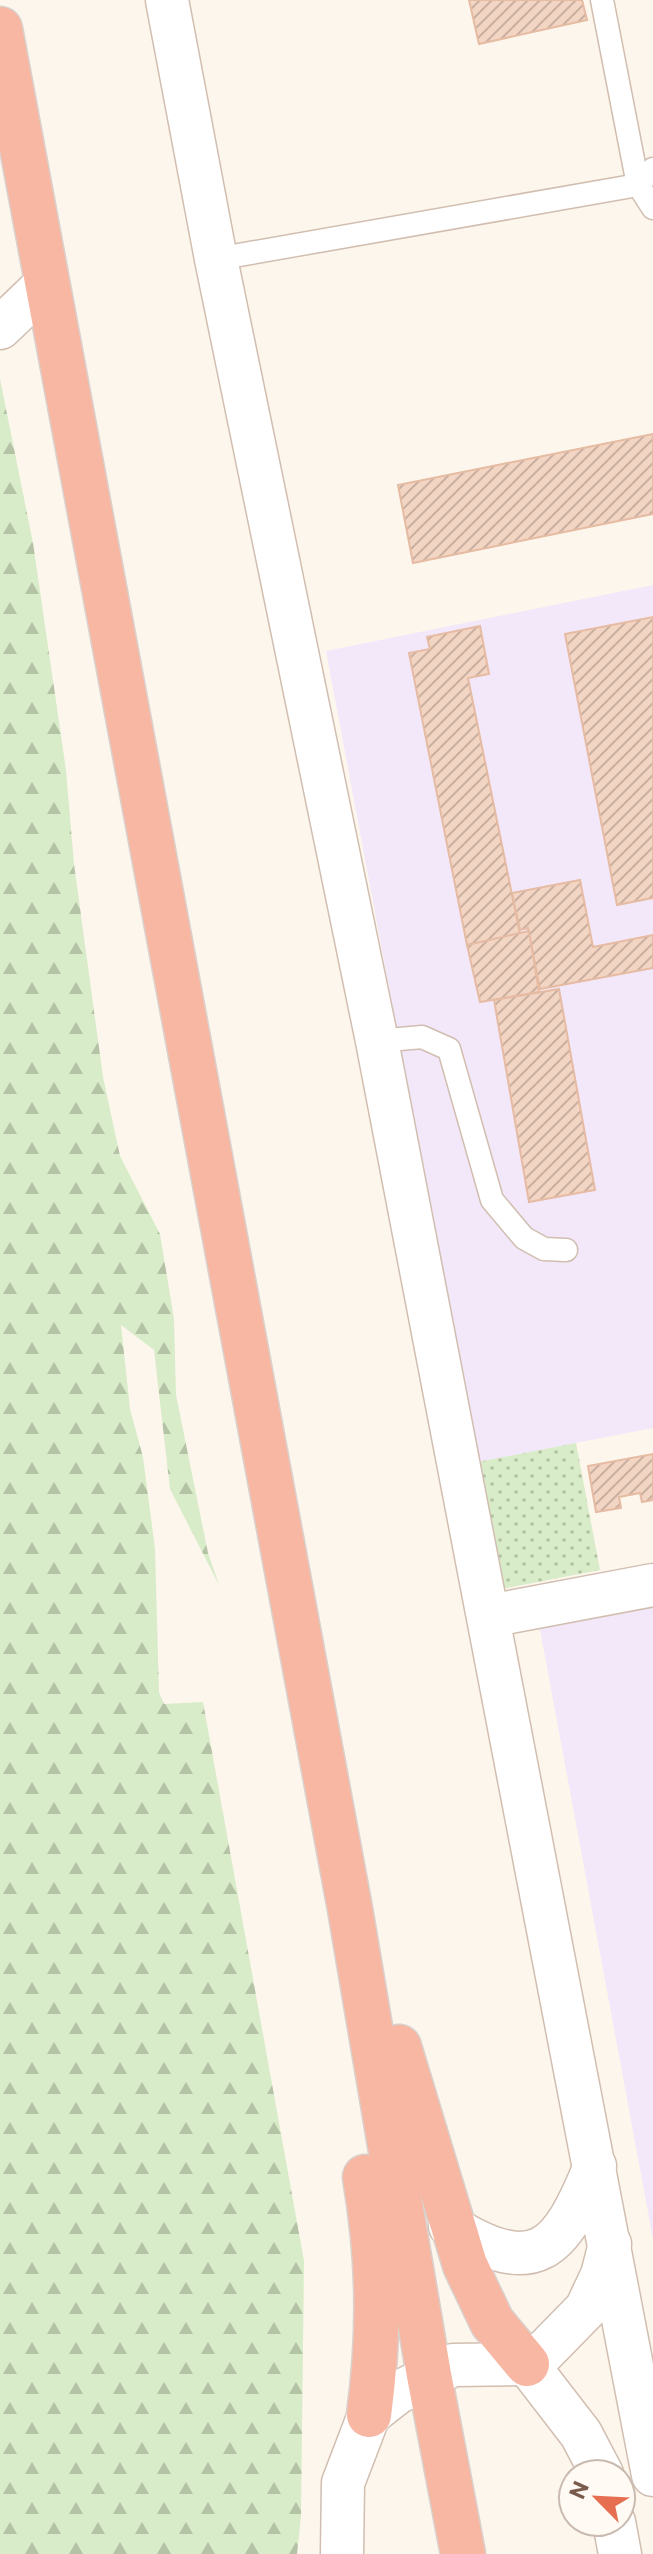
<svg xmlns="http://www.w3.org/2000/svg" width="653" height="2554" font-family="Commissioner,sans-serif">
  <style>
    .education { fill: #f3e8fa }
    .grass { fill: url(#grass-dots) }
    .forest { fill: url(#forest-firs) }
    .building { fill: url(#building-hatch); stroke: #e6bba3; stroke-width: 2 }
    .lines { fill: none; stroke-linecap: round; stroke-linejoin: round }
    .lane-casing { stroke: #d1beb0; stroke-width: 25 }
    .street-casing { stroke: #d1beb0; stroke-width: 45 }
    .highway-casing { stroke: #dad1cd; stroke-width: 47 }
    .lane { stroke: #fff; stroke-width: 22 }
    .street { stroke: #fff; stroke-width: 42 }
    .highway { stroke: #f7b7a3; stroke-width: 44 }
  </style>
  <defs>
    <pattern id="grass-dots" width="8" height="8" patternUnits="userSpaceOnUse" patternTransform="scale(2)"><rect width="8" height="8" fill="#d8ecc9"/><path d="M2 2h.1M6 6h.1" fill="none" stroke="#b4c2a5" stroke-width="1.8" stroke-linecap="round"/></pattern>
    <pattern id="forest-firs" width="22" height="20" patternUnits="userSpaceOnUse" patternTransform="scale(2)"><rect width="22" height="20" fill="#d8ecc9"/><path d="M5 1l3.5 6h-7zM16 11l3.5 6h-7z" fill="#b4c2a5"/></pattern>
    <pattern id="building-hatch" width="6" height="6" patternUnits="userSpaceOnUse" patternTransform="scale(2)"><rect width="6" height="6" fill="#f3d5c3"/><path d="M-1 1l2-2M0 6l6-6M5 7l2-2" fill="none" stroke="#cab0a1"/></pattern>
  </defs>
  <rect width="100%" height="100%" fill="#fdf6ec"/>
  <g class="education">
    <polygon points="653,585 653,1428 478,1462 326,651"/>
    <polygon points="653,1603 653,2239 539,1624"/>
  </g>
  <polygon class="grass" points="576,1443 600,1570 502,1589 478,1462"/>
  <polygon class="forest" points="0,379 33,543 66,770 74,864 103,1077 120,1156 160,1234 174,1319 176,1395 208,1553 219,1585 170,1489 154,1350 121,1325 130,1409 143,1457 155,1549 159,1692 164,1704 203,1702 304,2261 301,2517 297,2554 0,2554"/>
  <g class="building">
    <polygon points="469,0 582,0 587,20 479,44"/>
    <polygon points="653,434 653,514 413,563 398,485"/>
    <polygon points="653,617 653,898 617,905 565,634"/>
    <polygon points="480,626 489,674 468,678 520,934 467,945 409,653 430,649 427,637"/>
    <polygon points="580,880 593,947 653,935 653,968 540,989 528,928 520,930 512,893"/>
    <polygon points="529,931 539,992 480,1002 467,945"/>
    <polygon points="559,989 595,1190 529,1202 494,1000"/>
    <polygon points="653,1454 653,1500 642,1502 640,1493 619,1497 621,1508 596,1512 588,1466"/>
  </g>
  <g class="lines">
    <defs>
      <g id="lane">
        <polyline points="653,169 638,185 653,208"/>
        <polyline points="216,259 638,185 602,0"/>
        <polyline points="377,1041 422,1037 449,1049 492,1200 524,1238 544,1249 566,1250"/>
      </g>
      <g id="street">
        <polyline points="167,0 216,259 377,1041 653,2475"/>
        <polyline points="0,328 46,284"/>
        <polyline points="489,1616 653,1585"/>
        <path d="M450 2226C536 2280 561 2250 595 2166"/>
        <polyline points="527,2364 581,2434 602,2474"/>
        <polyline points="614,2522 620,2554"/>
        <polyline points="342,2554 343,2483 369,2415 397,2393 453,2365 527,2364 539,2357 586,2309 602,2275 610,2244"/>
      </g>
      <g id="highway">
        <polyline points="0,29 350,1909 429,2375 463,2554"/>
        <polyline points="399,2047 465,2265 492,2322 527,2364"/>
        <path d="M365 2177C379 2260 380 2332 369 2415"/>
      </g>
    </defs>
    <use href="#lane" class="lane-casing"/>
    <use href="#street" class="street-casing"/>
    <use href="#highway" class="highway-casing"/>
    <use href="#lane" class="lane"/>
    <use href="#street" class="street"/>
    <use href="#highway" class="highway"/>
  </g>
  <g transform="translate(597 2498) rotate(294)"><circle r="38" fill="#fffaf3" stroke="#cabbb1" stroke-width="2"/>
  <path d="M0-6L14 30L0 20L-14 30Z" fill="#e76f51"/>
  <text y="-12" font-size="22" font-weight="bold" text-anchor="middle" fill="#7a5c4d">N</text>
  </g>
</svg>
